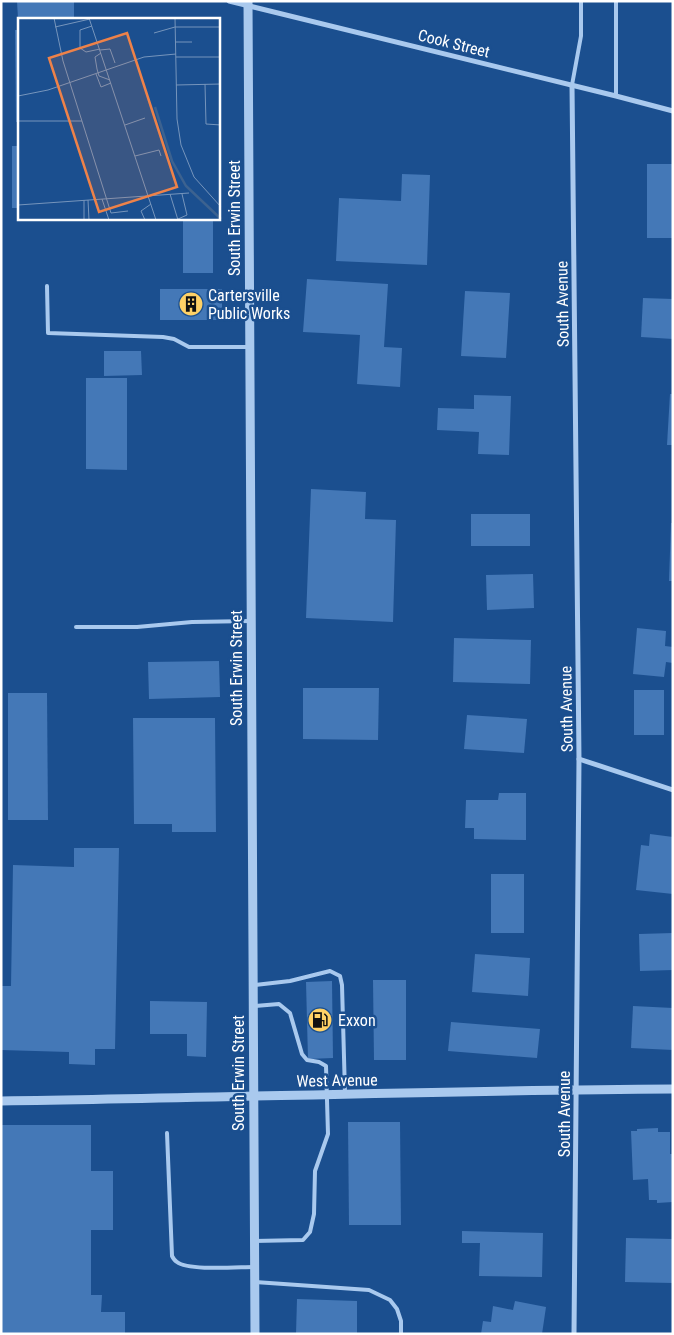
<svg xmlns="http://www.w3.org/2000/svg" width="674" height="1335" font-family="'Roboto Condensed',sans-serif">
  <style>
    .building { fill: #4478b7 }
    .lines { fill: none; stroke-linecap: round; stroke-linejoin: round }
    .service { stroke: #a9c9ee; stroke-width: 4 }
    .minor { stroke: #a9c9ee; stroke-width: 5 }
    .tertiary { stroke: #a9c9ee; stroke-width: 9 }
    .labels { text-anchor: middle; stroke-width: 5; stroke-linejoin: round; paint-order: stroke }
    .street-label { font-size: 16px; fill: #fff; stroke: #1b4f8f }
    .poi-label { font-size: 16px; fill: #fff; stroke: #1b4f8f; text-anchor: start }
    .inset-river { fill: none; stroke: #3c6290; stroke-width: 2.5 }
    .inset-road { fill: none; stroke: #7695bc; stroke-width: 1 }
    .view { fill: #ee8249; fill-opacity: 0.15; stroke: #ee8249; stroke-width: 2.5 }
    .inset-edge { fill: none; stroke: #fff; stroke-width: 2.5 }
  </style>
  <rect width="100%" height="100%" fill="#1b4f8f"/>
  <g class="building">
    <polygon points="17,1 74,1 74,19 18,19"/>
    <polygon points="15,30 19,30 19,122 16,122"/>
    <rect x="12" y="146" width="7" height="62"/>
    <rect x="647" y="164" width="26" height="74"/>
    <polygon points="402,174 430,175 427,265 336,261 339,198 401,201"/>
    <rect x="183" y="219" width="30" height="54"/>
    <polygon points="307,279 388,284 384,347 402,348 400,387 357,384 360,335 303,332"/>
    <rect x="160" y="289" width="62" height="31"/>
    <polygon points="465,291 510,293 506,358 461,356"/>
    <polygon points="643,298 673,299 673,339 641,337"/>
    <polygon points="104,351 141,351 142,375 104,376"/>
    <polygon points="86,378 127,378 127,470 86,469"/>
    <polygon points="670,394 673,394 673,445 667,445"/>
    <polygon points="474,395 511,396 509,455 478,454 479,432 437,430 438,408 474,409"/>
    <polygon points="311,489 366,492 365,519 396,520 393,622 306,618"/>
    <rect x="471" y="514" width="59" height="32"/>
    <polygon points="671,523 673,523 673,581 669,581"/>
    <polygon points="533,574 534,608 487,610 486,575"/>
    <polygon points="637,628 666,631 665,646 673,647 673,663 666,662 664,677 633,674"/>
    <polygon points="454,638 531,640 530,684 453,682"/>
    <polygon points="219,661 220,697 149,699 148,662"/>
    <polygon points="303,688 379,688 378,740 303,739"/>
    <rect x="634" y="690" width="30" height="45"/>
    <polygon points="8,693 47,693 48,820 8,820"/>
    <polygon points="467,715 527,719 524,753 464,749"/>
    <polygon points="133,718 215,718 216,832 172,832 172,824 134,824"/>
    <polygon points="499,793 526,793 526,840 474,839 474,828 465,828 466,800 498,800"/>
    <polygon points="650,834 673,837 673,894 636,890 641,845 649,846"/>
    <polygon points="74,848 119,848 115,1049 95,1049 95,1065 69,1064 69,1052 1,1050 1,986 11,986 13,865 74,867"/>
    <rect x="491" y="874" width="33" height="59"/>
    <polygon points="673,933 673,970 640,971 639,934"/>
    <polygon points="475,954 530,958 528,996 472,992"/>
    <polygon points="373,980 406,980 406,1060 374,1060"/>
    <polygon points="332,981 333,1058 308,1059 306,982"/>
    <polygon points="150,1001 207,1002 206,1057 187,1056 187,1034 150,1034"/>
    <polygon points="633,1006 673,1008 673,1050 631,1048"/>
    <polygon points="451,1022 540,1029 537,1058 448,1051"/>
    <polygon points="348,1122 400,1122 401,1225 349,1225"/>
    <polygon points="1,1125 91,1125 91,1171 113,1171 113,1230 91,1230 91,1295 102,1295 101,1312 125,1312 125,1334 1,1334"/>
    <polygon points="658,1128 658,1132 670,1132 670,1154 673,1154 673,1202 657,1203 657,1200 649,1200 648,1179 633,1180 631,1131 637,1131 637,1129"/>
    <polygon points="462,1231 543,1233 542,1277 479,1276 480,1243 462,1243"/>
    <polygon points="626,1238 673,1239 673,1283 625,1282"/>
    <polygon points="297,1299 357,1301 357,1334 296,1334"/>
    <polygon points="515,1301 546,1307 542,1334 481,1334 483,1321 491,1322 493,1306 513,1310"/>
  </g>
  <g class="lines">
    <g class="service">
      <polyline points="616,1 616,96"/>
      <polyline points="572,85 581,36 581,1"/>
      <polyline points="47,286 48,333 163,337 174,339 189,347 249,347"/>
      <polyline points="76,627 137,627 192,622 251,621"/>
      <polyline points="255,985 290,981 330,971 340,976 342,985 345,1093"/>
      <path d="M167 1133 172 1256C173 1258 175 1261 177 1262 188 1271 238 1267 254 1267"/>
      <polyline points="254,1241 303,1240 310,1232 314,1214 315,1171 328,1134 326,1066 319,1062 307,1060 302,1054 290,1013 279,1004 255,1006"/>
      <polyline points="255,1282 369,1290 390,1300 397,1309 401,1321 401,1334"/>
    </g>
    <g class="minor">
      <polyline points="229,1 616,96 673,111"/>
      <polyline points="572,85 579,759 574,1334"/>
      <polyline points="579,759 673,790"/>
    </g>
    <g class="tertiary">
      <polyline points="248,1 255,1334"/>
      <path d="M1 1101C225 1098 449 1090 673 1089"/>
    </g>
  </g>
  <defs>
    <symbol id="building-disc" viewBox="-11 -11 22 22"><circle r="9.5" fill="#ffd166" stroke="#1b4f8f"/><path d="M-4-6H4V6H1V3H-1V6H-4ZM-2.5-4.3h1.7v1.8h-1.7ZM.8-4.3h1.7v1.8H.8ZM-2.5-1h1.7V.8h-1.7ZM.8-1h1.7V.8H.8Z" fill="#111"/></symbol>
    <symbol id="fuel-disc" viewBox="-11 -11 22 22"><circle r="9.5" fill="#ffd166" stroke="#1b4f8f"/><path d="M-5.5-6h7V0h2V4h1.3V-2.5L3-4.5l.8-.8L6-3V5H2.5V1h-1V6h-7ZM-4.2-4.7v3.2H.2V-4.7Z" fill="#111"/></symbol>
  </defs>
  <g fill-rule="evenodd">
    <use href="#building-disc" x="177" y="290" width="28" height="28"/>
    <use href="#fuel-disc" x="306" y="1006" width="28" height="28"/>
  </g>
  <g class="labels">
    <g class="street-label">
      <text transform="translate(454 43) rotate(14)" y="6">Cook Street</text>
      <text transform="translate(234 218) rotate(-90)" y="6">South Erwin Street</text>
      <text transform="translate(562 304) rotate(-91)" y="6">South Avenue</text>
      <text transform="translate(236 668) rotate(-90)" y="6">South Erwin Street</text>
      <text transform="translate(566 709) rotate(-91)" y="6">South Avenue</text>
      <text transform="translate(238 1073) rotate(-90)" y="6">South Erwin Street</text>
      <text transform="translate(337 1080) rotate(-1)" y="6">West Avenue</text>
      <text transform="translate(564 1114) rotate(-90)" y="6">South Avenue</text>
    </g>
    <g class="poi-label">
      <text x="208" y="301">Cartersville<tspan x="208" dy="18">Public Works</tspan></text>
      <text x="338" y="1026">Exxon</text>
    </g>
  </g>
  <g transform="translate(18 18)">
    <rect width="202" height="202" fill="#1b4f8f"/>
    <path class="inset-river" d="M137 89 154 143 168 168 203 201"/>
    <path class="inset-road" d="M36 0 45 43 93 195 110 193M71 0 138 202M157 0 159 101 163 127 176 159 203 189M74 8 62 12V30L68 34 82 31M37 9 72 1M136 15 157 9H203M157 24H174M82 32 92 31 97 45M83 35 77 39 79 51 81 58 92 62M158 39H203M78 56 83 69 93 65M187 66 188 106 203 107M158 67 203 66M0 78 30 72 126 39 158 36M0 103H64M107 107 127 100M117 138 141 132 143 138M152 176 160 202M84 181 91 202M70 182 71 202M0 187 171 175M160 201 169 197 164 176M66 202V182M127 202 123 193 133 186"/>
    <path class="view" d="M109 15 159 169 81 194 31 40Z"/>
    <rect width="202" height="202" class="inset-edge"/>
  </g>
  <rect width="674" height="1335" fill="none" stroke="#ffffff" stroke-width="5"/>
</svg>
